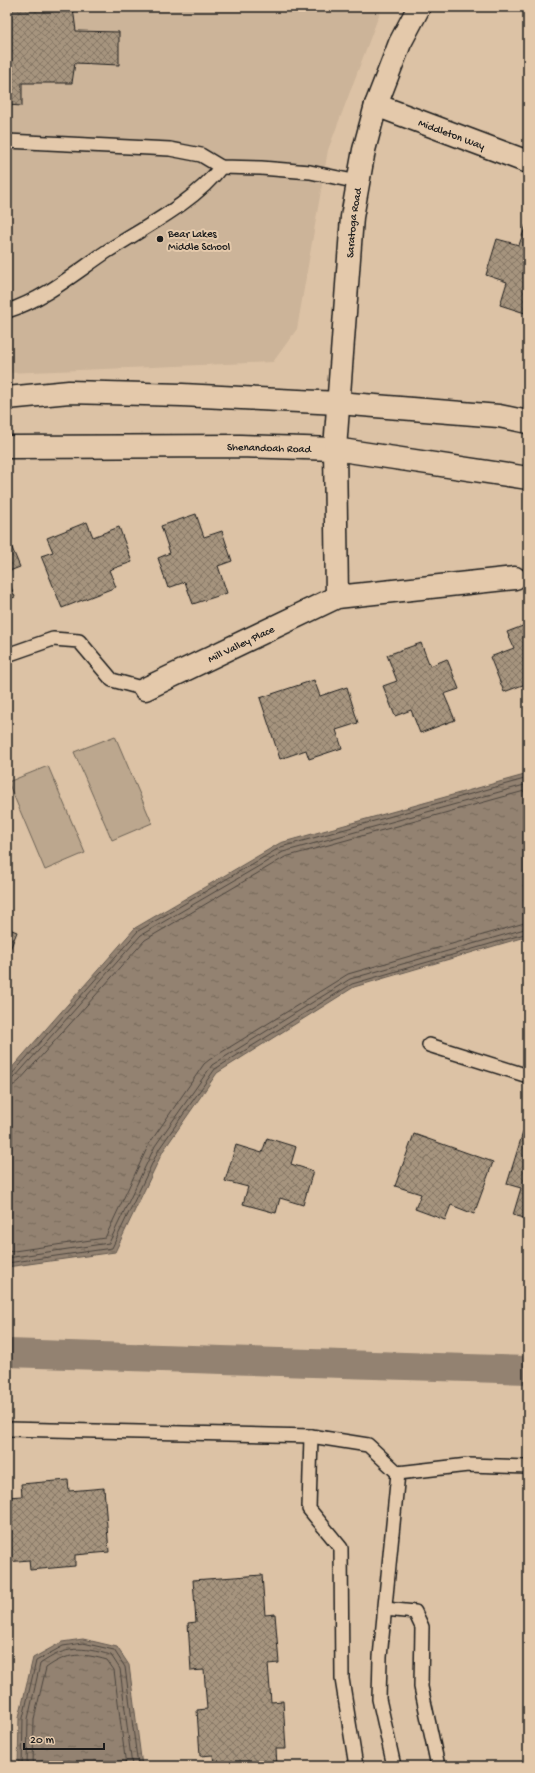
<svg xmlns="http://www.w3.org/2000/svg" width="535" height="1773" font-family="'Gochi Hand',sans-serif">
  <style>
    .built { fill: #ccb499 }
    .grass { fill: #bca78e; stroke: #6c6255 }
    .water { fill: url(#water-ripples); stroke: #63594f }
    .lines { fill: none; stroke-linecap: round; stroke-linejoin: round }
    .shore { stroke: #4c453e; stroke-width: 1 }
    .canal { stroke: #938271; stroke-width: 28 }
    .building { fill: url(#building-cross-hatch); stroke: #1c1c1c }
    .lane-casing { stroke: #1c1c1c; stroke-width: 16 }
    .street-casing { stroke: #1c1c1c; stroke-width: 25 }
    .secondary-casing { stroke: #1c1c1c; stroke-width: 25 }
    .lane { stroke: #e4c9ab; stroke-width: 13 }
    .street { stroke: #e4c9ab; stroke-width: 22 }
    .secondary { stroke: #e4c9ab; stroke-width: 22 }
    .poi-dot { fill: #1c1c1c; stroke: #e4c9ab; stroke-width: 1.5 }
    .labels { text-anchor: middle; stroke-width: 4; stroke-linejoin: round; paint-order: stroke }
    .street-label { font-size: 11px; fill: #1c1c1c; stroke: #e4c9ab }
    .poi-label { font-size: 11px; fill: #1c1c1c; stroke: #e4c9ab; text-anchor: start }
  </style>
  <defs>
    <pattern id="water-ripples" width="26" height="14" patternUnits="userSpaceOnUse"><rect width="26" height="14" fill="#938271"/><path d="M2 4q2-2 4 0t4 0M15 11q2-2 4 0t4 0" fill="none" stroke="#776a5c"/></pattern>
    <pattern id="building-cross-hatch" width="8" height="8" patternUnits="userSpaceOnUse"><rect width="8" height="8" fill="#a6947e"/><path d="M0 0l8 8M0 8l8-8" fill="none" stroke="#867866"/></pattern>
  </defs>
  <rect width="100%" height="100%" fill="#dcc2a5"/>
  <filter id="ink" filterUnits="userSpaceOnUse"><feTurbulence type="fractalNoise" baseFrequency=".025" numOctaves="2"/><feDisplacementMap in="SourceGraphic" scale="8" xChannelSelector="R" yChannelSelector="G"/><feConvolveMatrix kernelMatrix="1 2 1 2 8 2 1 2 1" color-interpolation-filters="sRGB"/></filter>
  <g filter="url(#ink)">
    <polygon class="built" points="7,7 382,7 328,150 297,329 273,362 7,373"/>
    <g class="grass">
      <polygon points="115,736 152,823 112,840 74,752"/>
      <polygon points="48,766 85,853 45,870 8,782"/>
    </g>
    <g class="water">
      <polygon points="528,774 528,936 354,987 217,1073 163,1151 115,1252 7,1267 7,1076 9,1071 135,928 280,843"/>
      <polygon points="83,1639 117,1647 129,1665 142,1766 18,1766 19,1717 33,1658 62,1642"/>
    </g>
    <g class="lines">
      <g class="shore">
        <polyline points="7,1075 12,1074 138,931 281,847 528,778"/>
        <polyline points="7,1080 15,1077 141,935 283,852 528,784"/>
        <polyline points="7,1086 14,1085 19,1081 145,940 285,857 528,790"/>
        <polyline points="7,1252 105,1238 149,1144 204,1064 209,1060 348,974 528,922"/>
        <polyline points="7,1258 109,1243 155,1146 212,1065 350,979 528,928"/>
        <polyline points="7,1263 112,1248 159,1149 215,1069 352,984 528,933"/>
        <polyline points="22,1766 23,1718 36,1661 63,1646 83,1643 114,1650 125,1667 138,1766"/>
        <path d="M27 1766 28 1719 40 1664C67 1645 81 1647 111 1655L120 1669 132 1766"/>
        <path d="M33 1766 34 1719 46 1668C68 1652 82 1653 107 1660L114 1670 126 1766"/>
      </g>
      <polyline class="canal" points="7,1353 528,1370"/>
    </g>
    <g class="building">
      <polygon points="7,7 73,8 76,31 119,32 119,65 75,63 72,83 22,83 22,106 7,105"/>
      <polygon points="526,225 528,226 528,314 500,305 507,282 486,275 497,239 519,245"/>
      <polygon points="196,514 204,537 222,531 232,561 218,566 227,593 193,604 185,582 168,588 158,558 170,553 161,526"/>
      <polygon points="87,522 93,537 119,527 132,562 109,570 116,587 62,608 41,556 53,552 47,538"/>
      <polygon points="7,536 20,567 7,572"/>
      <polygon points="7,577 15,597 7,600"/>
      <polygon points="528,624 528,683 504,692 490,657 514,648 507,632"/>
      <polygon points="421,643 430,666 447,659 459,689 444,694 455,720 420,733 411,710 395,716 383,686 397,681 387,655"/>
      <polygon points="314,680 320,696 347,687 358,723 336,730 342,748 309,759 306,750 280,759 260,698"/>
      <polygon points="7,928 17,932 7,957"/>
      <polygon points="524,1129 528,1130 528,1219 513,1215 521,1188 507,1184"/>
      <polygon points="414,1134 493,1162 474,1214 451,1205 445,1220 415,1209 421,1194 395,1186"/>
      <polygon points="267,1138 296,1147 291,1164 313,1171 303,1205 280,1198 276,1213 243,1204 248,1187 225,1181 236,1145 262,1153"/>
      <polygon points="68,1480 69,1491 104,1488 109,1552 75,1555 75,1566 30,1570 29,1560 7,1562 7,1497 22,1496 21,1484"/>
      <polygon points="262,1575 265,1615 275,1614 279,1663 268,1664 271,1702 283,1701 286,1749 276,1749 277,1766 214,1766 213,1755 200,1756 197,1710 207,1709 204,1670 191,1671 188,1623 196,1622 193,1580"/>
    </g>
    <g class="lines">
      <defs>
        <g id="lane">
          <polyline points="7,141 170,149 201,155 221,167 261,168 310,172 358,182"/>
          <path d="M7 311C43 300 75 273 106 252 143 228 195 202 221 167"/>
          <polyline points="7,655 53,639 79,641 112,680 145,689"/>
          <polyline points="429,1045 528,1076"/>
          <polyline points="7,1429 311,1436 368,1445 398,1473"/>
          <polyline points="311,1436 309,1509 341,1548 342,1679 356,1766"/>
          <polyline points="385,1609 415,1612 422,1627 421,1687 438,1766"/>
          <polyline points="394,1766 379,1699 380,1657 398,1473 468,1465 528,1467"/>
        </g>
        <g id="street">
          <path id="s1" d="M376 105 528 162"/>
          <polyline points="335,449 337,597"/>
          <path id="s2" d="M145 689 337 597 515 578"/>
        </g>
        <g id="secondary">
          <polyline points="7,398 69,392 182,395 338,403 499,416 528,422"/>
          <path id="s3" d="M7 447 240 446 335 449 528 478"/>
          <path id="s4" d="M335 449 352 217 364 150 376 105 400 43 419 7"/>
        </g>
      </defs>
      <use href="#lane" class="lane-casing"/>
      <use href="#street" class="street-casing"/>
      <use href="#secondary" class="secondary-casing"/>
      <use href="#lane" class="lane"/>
      <use href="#street" class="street"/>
      <use href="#secondary" class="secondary"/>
    </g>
  </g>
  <circle class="poi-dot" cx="160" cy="239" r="4"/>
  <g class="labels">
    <g class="street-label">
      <text dy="4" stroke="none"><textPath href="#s1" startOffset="81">Middleton Way</textPath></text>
      <text dy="4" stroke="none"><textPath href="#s4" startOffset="227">Saratoga Road</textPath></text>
      <text dy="4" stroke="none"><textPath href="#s3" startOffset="262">Shenandoah Road</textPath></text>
      <text dy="4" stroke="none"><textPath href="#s2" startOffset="106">Mill Valley Place</textPath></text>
    </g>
    <g class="poi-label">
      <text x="168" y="237">Bear Lakes<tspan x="168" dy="13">Middle School</tspan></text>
    </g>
  </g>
  <rect width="535" height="1773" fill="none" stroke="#e4c9ab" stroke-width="24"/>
  <rect x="12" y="12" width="511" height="1749" fill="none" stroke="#1c1c1c" stroke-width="1.5" filter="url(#ink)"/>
  <path d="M24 1743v6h80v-6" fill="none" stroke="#1c1c1c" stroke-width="2"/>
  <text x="30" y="1743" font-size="12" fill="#1c1c1c" stroke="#e4c9ab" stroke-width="3" paint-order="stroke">20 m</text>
</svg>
